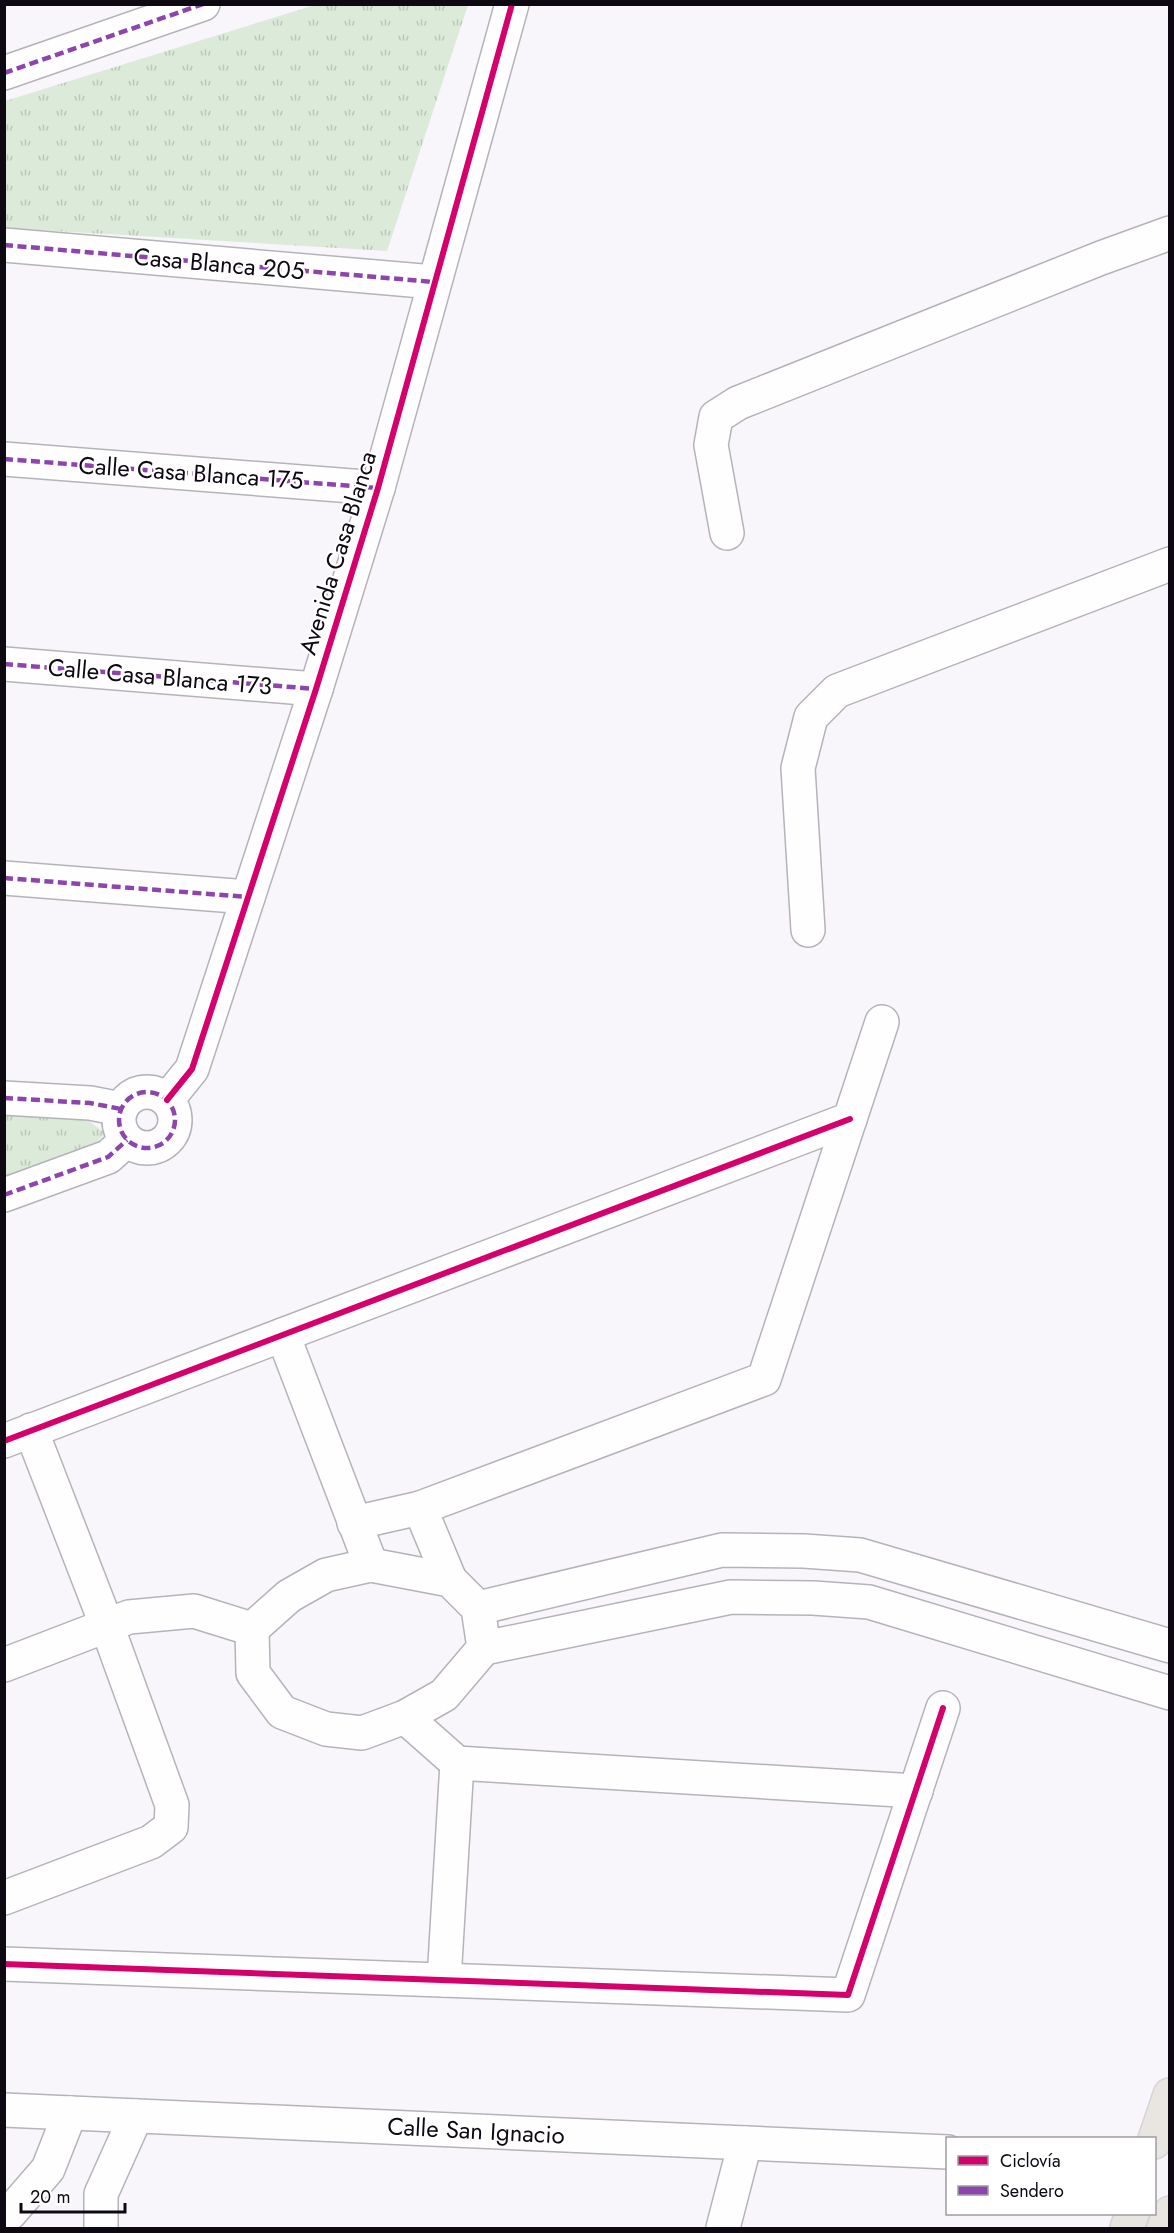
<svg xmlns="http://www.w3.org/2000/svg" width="1174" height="2233" font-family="Jost,sans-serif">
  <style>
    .grass { fill: url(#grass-tufts) }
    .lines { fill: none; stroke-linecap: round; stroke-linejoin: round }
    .minor-casing { stroke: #b6b2ba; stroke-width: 36 }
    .major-casing { stroke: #d6d4d8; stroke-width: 36 }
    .minor { stroke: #fefefe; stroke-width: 33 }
    .major { stroke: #e9e5e1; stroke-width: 33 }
    .quiet { stroke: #8e44ad; stroke-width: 4.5; stroke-dasharray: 9 4.5; stroke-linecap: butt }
    .cycleway-casing { stroke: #fff; stroke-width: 10 }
    .cycleway { stroke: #d6006c; stroke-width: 6 }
    .labels { text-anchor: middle; stroke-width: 4.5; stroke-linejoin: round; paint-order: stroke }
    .street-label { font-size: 24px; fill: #0e0813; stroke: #fff }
  </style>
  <defs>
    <pattern id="grass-tufts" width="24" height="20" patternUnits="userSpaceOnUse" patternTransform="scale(1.5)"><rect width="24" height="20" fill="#dbead9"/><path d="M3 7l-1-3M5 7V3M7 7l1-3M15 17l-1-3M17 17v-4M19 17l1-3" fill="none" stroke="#bbc7b9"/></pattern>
  </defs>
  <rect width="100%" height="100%" fill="#f9f6fb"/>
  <g class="grass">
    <polygon points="318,4 468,5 387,251 5,228 5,101"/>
    <polygon points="5,1114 86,1119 105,1133 92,1147 5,1179"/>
  </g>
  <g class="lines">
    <defs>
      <g id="minor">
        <polyline points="4,73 203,4"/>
        <polyline points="4,245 434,282"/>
        <polyline points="4,459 378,488"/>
        <polyline points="727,533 711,445 716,417 738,403 1101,258 1170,233"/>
        <polyline points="4,664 316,689"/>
        <polyline points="4,878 248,897"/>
        <polyline points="808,930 798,768 811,717 837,691 1170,564"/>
        <circle cx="147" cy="1120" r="28"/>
        <polyline points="4,1098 90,1103 121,1109"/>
        <polyline points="167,1100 192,1069 316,689 378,488 512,4"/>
        <polyline points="4,1195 108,1157 127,1140"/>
        <polyline points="283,1335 371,1565"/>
        <polyline points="4,1441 850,1119"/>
        <polyline points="354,1523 420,1508"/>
        <polygon points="371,1565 450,1580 478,1608 484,1648 444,1695 405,1717 362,1733 326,1729 282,1712 253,1673 252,1629 289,1596 326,1575"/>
        <polyline points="450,1580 420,1508 764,1379 882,1022"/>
        <polyline points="478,1608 722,1550 804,1551 860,1555 1170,1646"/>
        <polyline points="484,1648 731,1597 813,1598 869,1602 1170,1693"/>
        <polyline points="4,1665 129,1617 194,1611 252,1629"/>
        <polyline points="405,1717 457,1763 916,1791"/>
        <polyline points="4,1898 151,1842 171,1827 172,1805 107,1626 31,1430"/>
        <polyline points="4,1964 848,1995 943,1708"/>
        <polyline points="444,1980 457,1763"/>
        <polyline points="4,2110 948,2152"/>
        <polyline points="4,2216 10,2213 48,2169 70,2113"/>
        <polyline points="101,2228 101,2194 136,2116"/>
        <polyline points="723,2228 745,2143"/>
      </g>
      <g id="major">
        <polyline points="1154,2142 1170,2095"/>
        <polyline points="1127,2228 1132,2214"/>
        <polyline points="1164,2228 1170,2213"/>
      </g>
    </defs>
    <use href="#minor" class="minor-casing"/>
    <use href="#major" class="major-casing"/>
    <use href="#minor" class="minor"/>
    <use href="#major" class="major"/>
    <g class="quiet">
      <polyline points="4,73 203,4"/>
      <polyline points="4,245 434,282"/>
      <polyline points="4,459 378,488"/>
      <polyline points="4,664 316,689"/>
      <polyline points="4,878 248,897"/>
      <circle cx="147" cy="1120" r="28"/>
      <polyline points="4,1098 90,1103 121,1109"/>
      <polyline points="4,1195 108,1157 127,1140"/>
    </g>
    <defs>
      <g id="cycleway">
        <polyline points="167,1100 192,1069 316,689 378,488 512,4"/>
        <polyline points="4,1441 850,1119"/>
        <polyline points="4,1964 848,1995 943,1708"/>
      </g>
    </defs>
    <use href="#cycleway" class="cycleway-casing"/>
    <use href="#cycleway" class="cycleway"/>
  </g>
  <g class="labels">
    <g class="street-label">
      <text transform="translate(219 264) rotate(5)" y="8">Casa Blanca 205</text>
      <text transform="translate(191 473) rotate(4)" y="8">Calle Casa Blanca 175</text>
      <text transform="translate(338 553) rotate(-73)" y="8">Avenida Casa Blanca</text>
      <text transform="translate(160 677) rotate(5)" y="8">Calle Casa Blanca 173</text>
      <text transform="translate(476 2131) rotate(3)" y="8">Calle San Ignacio</text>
    </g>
  </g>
  <rect width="1174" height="2233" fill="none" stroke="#0e0813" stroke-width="12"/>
  <rect x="946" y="2137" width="210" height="78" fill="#ffffff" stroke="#9f9ca1" stroke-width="1.5"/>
  <rect x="958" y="2156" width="30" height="9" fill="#d6006c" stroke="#9f9ca1" stroke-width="1.5"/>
  <text x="1000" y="2167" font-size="18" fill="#0e0813">Ciclovía</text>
  <rect x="958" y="2186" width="30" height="9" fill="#8e44ad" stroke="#9f9ca1" stroke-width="1.5"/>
  <text x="1000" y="2197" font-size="18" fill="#0e0813">Sendero</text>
  <path d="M21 2203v9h104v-9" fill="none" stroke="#0e0813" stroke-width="3"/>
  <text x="30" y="2203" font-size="18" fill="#0e0813" stroke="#ffffff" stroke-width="4.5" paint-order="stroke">20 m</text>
</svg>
